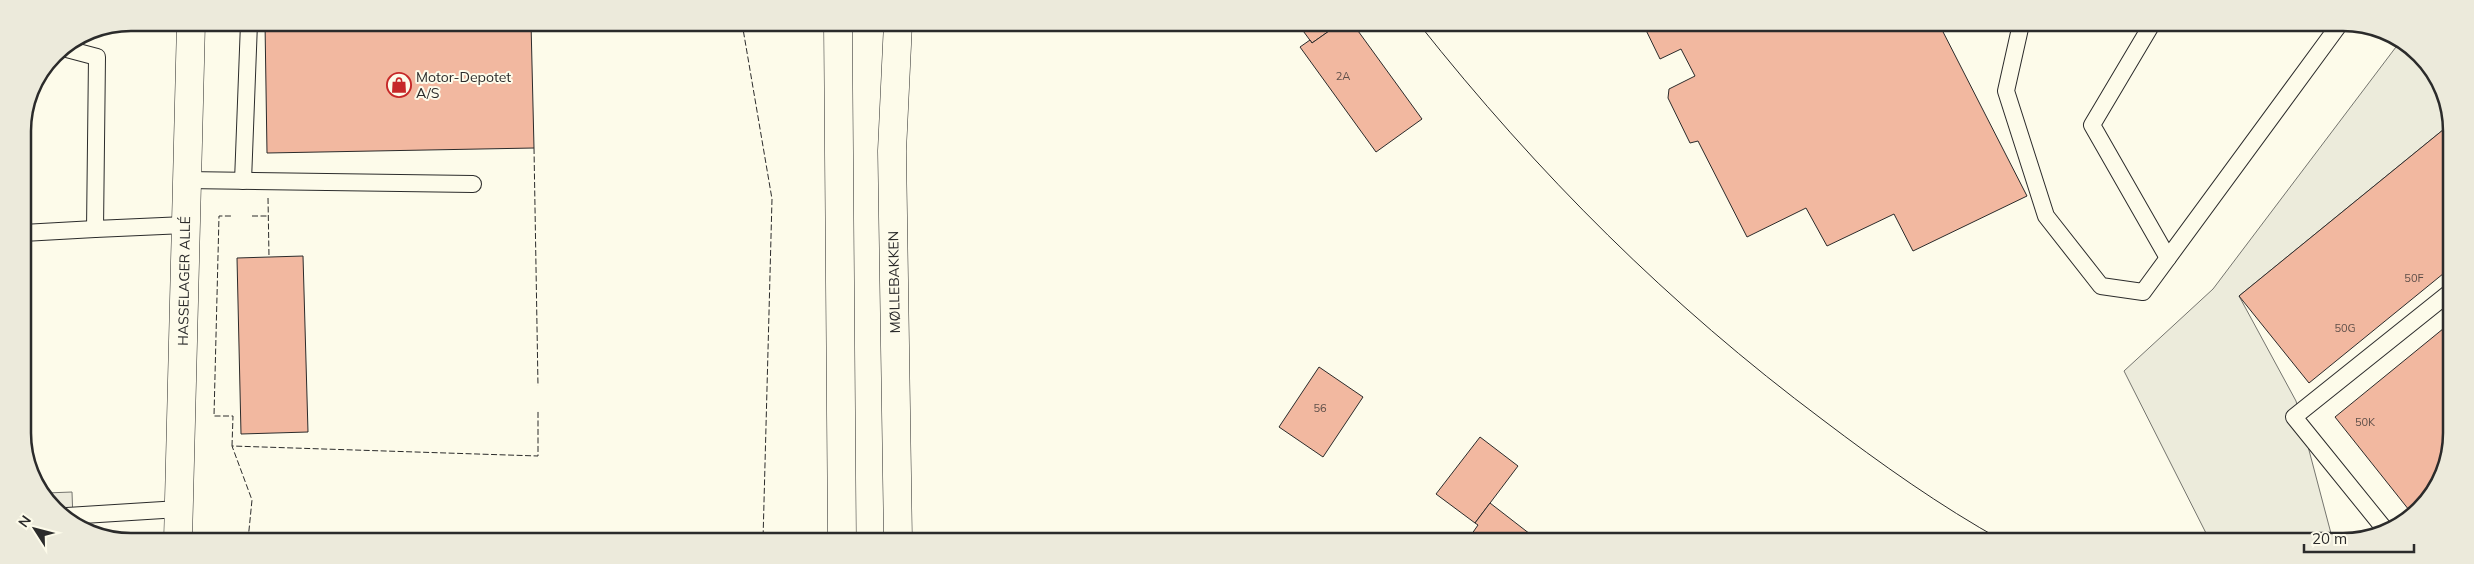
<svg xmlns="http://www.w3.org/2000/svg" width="2474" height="564" font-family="Mulish,sans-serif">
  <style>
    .green { fill: #ecebdb; stroke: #74746e }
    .parking { fill: #eceadb; stroke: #74746e }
    .building { fill: #f2b8a0; stroke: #2b2b2b }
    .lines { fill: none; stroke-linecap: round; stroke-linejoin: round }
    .service-casing { stroke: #2b2b2b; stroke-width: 18 }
    .minor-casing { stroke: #2b2b2b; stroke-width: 29 }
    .secondary-casing { stroke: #2b2b2b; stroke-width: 29 }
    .service { stroke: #fdfbea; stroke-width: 16 }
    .minor { stroke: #fdfbea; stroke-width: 28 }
    .secondary { stroke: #fdfbea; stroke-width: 28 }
    .tram { stroke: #2b2b2b; stroke-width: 1 }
    .fence { stroke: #2b2b2b; stroke-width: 1; stroke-dasharray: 6 2.5; stroke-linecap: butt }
    .labels { text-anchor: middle; stroke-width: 4; stroke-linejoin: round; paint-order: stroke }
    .number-label { font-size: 11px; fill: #5d4e48 }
    .poi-label { font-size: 14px; fill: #2b2b2b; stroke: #fdfbea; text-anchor: start }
    .street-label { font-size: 14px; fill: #2b2b2b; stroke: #fdfbea }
    .rim { fill: none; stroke: #2b2b2b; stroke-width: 2.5 }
  </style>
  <rect width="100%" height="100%" fill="#fdfbea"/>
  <polygon class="green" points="2399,43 2419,54 2449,110 2449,125 2239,296 2296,401 2333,541 2210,541 2124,371 2213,289"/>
  <polygon class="parking" points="72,492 73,520 55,510 46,493"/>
  <g class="building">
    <polygon points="265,23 531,23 534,148 267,153"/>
    <polygon points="1298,24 1339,24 1312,43"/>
    <polygon points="1339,24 1353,24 1422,119 1376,152 1300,47 1310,40 1312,43"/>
    <polygon points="1643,24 1939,24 2027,196 1913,251 1894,214 1827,246 1806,208 1747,237 1698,141 1690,143 1668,98 1669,89 1695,76 1681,49 1660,59"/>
    <polygon points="2449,125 2449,269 2309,383 2239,296"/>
    <polygon points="303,256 308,432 241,434 237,258"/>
    <polygon points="2449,324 2449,453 2413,515 2335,417"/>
    <polygon points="1319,367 1363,397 1323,457 1279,427"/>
    <polygon points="1480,437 1518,466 1475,523 1436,494"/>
    <polygon points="1490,503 1539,541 1467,541 1478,525 1475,523"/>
  </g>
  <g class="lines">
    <defs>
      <g id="service">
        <polyline points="2021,24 2006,91 2046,216 2101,286 2143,292 2339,25"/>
        <polyline points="2152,24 2092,125 2168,258"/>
        <polyline points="63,48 97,57 95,229 185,225"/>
        <polyline points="186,180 473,184"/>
        <polyline points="243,181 249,23"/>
        <polyline points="23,233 95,229"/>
        <polyline points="67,516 179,509"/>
        <polyline points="2383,527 2294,417 2449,293"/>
      </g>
      <polyline id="minor" points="178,540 191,23"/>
      <g id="secondary">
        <polyline points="838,23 842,540"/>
        <polyline points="898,540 892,151 898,23"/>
      </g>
    </defs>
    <use href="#service" class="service-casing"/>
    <use href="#minor" class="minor-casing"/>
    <use href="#secondary" class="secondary-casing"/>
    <use href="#service" class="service"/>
    <use href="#minor" class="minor"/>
    <use href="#secondary" class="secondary"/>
    <path class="tram" d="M1419 24C1538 174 1669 305 1823 420 1881 464 1940 506 2003 541"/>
    <g class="fence">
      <polyline points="742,23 772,199 763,540"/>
      <polyline points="534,148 538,386"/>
      <polyline points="268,198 269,257"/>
      <polyline points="252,216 268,216"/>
      <polyline points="232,446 233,416 214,416 219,216 232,216"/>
      <polyline points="248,540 252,500 232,446 538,456 538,411"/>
    </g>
  </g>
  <defs>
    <symbol id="shop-ring" viewBox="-11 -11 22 22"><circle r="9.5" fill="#fdfbea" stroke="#c62828" stroke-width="1.5"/><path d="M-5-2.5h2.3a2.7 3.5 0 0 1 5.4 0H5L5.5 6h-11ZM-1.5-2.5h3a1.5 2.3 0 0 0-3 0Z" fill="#c62828"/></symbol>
  </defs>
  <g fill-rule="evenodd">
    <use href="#shop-ring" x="385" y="71" width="28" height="28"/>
  </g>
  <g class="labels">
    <g class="number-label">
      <text x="1343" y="80">2A</text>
      <text x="2414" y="282">50F</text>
      <text x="2345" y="332">50G</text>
      <text x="1320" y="412">56</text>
      <text x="2365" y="426">50K</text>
    </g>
    <g class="poi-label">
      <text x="416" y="82">Motor-Depotet<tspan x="416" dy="16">A/S</tspan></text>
    </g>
    <g class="street-label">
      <text transform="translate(184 281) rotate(-89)" y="5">HASSELAGER ALLÉ</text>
      <text transform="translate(894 282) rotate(-91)" y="5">MØLLEBAKKEN</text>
    </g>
  </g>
  <path d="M0 0H2474V564H0ZM131 31H2343A100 100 0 0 1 2443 131V433A100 100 0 0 1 2343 533H131A100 100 0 0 1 31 433V131A100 100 0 0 1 131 31Z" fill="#eceadb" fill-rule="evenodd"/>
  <path class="rim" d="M131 31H2343A100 100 0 0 1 2443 131V433A100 100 0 0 1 2343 533H131A100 100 0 0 1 31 433V131A100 100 0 0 1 131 31Z"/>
  <g transform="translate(35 529) rotate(306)" stroke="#fdfbea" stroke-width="4" paint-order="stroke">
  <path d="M0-4L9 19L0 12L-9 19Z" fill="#2b2b2b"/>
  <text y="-8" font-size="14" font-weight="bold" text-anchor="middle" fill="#2b2b2b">N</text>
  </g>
  <path d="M2304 544v8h110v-8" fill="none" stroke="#2b2b2b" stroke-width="2.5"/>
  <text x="2312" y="544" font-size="15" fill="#2b2b2b" stroke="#fdfbea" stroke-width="4" paint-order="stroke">20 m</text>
</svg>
